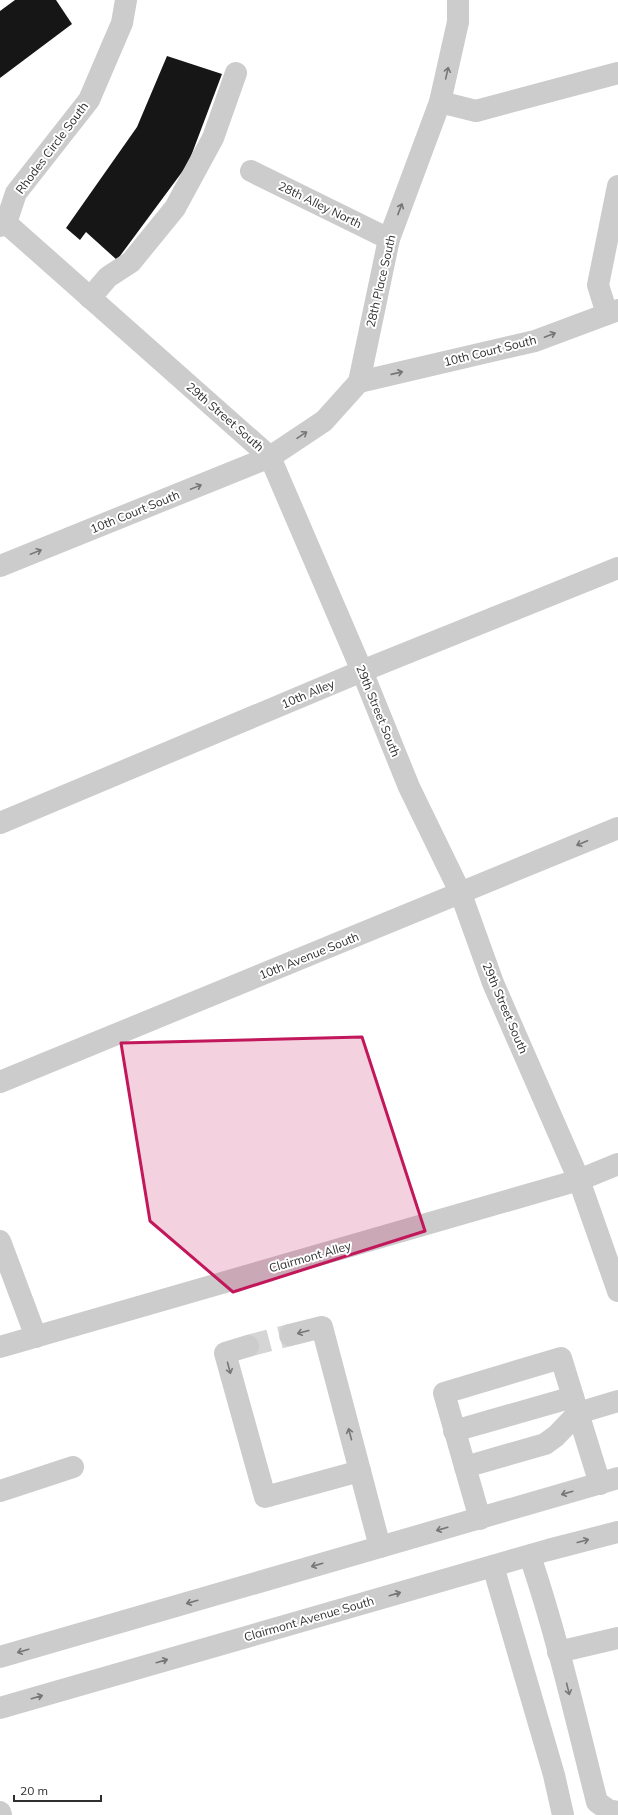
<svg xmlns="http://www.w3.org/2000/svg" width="618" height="1815" font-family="Mulish,sans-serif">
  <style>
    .building { fill: #161616 }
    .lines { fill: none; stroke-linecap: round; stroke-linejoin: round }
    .minor-tunnel { stroke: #d5d5d5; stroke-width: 22; stroke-dasharray: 22 11; stroke-linecap: butt }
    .minor { stroke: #ccc; stroke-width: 22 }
    .oneway { stroke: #767676 }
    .marked { fill: #c2185b; fill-opacity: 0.2; stroke: #c2185b; stroke-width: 3; stroke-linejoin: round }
    .labels { text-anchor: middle; stroke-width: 4; stroke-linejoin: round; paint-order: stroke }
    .street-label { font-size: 12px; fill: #2f2f2f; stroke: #fff }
  </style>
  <rect width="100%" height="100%" fill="#fff"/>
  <g class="building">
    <polygon points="15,0 56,0 72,24 0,78 0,11"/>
    <polygon points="167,56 222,74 188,164 117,260 86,232 80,240 66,228 137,127"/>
  </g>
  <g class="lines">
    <polyline class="minor-tunnel" points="248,1346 290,1335"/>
    <g class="minor">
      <polyline points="440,102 476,111 618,73"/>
      <polyline points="251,171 389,239"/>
      <polyline points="6,223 270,457 362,671 409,787 461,894 493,983 579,1180 618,1291"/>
      <polyline points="0,226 6,223 16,193 89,100 122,23 126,0"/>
      <polyline points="90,298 108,277 131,262 175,208 213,138 236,73"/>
      <polyline points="607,314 598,285 618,186"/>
      <polyline points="359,382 535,341 618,310"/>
      <polyline points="0,566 270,457 324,421 359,382 389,239 440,102 458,22 458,0"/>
      <polyline points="0,823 362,671 618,568"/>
      <polyline points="0,1082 618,828"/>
      <polyline points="0,1241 36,1337"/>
      <polyline points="290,1335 322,1327 360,1471"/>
      <polyline points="248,1346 225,1353 265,1497 360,1471 380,1547"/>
      <polyline points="0,1347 579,1180 618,1164"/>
      <polyline points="454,1431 573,1397"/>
      <polyline points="465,1467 545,1444 556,1436 578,1413 618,1401"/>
      <polyline points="0,1491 73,1467"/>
      <polyline points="480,1519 444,1393 561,1358 600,1484"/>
      <path d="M530 1556C557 1636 576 1719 597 1802L608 1810 618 1812"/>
      <polyline points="493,1566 554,1775 563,1815"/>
      <polyline points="558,1652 618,1638"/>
      <polyline points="0,1657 618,1478"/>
      <polyline points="0,1708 548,1550 618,1532"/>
      <polyline points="0,1812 1,1815"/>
    </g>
  </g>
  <defs><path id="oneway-shaft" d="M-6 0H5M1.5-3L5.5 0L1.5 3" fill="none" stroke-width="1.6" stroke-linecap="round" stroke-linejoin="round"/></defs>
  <g class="oneway">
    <use href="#oneway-shaft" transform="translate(447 73) rotate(-77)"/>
    <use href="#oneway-shaft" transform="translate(400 209) rotate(-69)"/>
    <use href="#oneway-shaft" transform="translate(550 335) rotate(-21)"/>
    <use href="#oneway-shaft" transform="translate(397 373) rotate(-13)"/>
    <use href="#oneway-shaft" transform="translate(302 435) rotate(-34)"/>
    <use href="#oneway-shaft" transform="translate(196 487) rotate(-22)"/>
    <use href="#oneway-shaft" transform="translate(36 552) rotate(-22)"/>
    <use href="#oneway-shaft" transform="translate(582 843) rotate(157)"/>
    <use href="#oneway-shaft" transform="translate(303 1332) rotate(165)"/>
    <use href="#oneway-shaft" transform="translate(229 1368) rotate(75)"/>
    <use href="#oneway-shaft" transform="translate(350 1434) rotate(-105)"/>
    <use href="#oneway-shaft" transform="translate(567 1493) rotate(164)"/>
    <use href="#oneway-shaft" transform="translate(442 1529) rotate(164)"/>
    <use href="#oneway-shaft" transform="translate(583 1541) rotate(-15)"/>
    <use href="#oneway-shaft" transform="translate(317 1565) rotate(164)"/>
    <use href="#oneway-shaft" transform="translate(395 1594) rotate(-16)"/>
    <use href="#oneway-shaft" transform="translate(192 1602) rotate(164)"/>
    <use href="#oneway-shaft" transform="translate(23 1651) rotate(164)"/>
    <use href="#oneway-shaft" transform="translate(162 1661) rotate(-16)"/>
    <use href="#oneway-shaft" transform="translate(568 1689) rotate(76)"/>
    <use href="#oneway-shaft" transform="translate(37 1697) rotate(-16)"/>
  </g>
  <path class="marked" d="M362 1037 425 1231 233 1292 150 1221 121 1043Z"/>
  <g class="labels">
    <g class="street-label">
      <text transform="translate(52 148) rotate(-53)" y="4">Rhodes Circle South</text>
      <text transform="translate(320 205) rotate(26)" y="4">28th Alley North</text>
      <text transform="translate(381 281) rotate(-77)" y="4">28th Place South</text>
      <text transform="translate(490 351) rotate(-14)" y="4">10th Court South</text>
      <text transform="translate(225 417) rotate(41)" y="4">29th Street South</text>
      <text transform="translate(135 512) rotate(-22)" y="4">10th Court South</text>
      <text transform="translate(308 694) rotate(-23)" y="4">10th Alley</text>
      <text transform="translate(378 711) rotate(68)" y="4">29th Street South</text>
      <text transform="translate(309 956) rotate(-22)" y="4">10th Avenue South</text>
      <text transform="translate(505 1008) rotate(67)" y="4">29th Street South</text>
      <text transform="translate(310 1257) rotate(-16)" y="4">Clairmont Alley</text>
      <text transform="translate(309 1619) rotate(-16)" y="4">Clairmont Avenue South</text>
    </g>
  </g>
  <path d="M14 1795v6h87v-6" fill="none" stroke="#2f2f2f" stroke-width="2"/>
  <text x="20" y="1795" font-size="12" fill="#2f2f2f" stroke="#ffffff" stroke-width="3" paint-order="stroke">20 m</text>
</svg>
